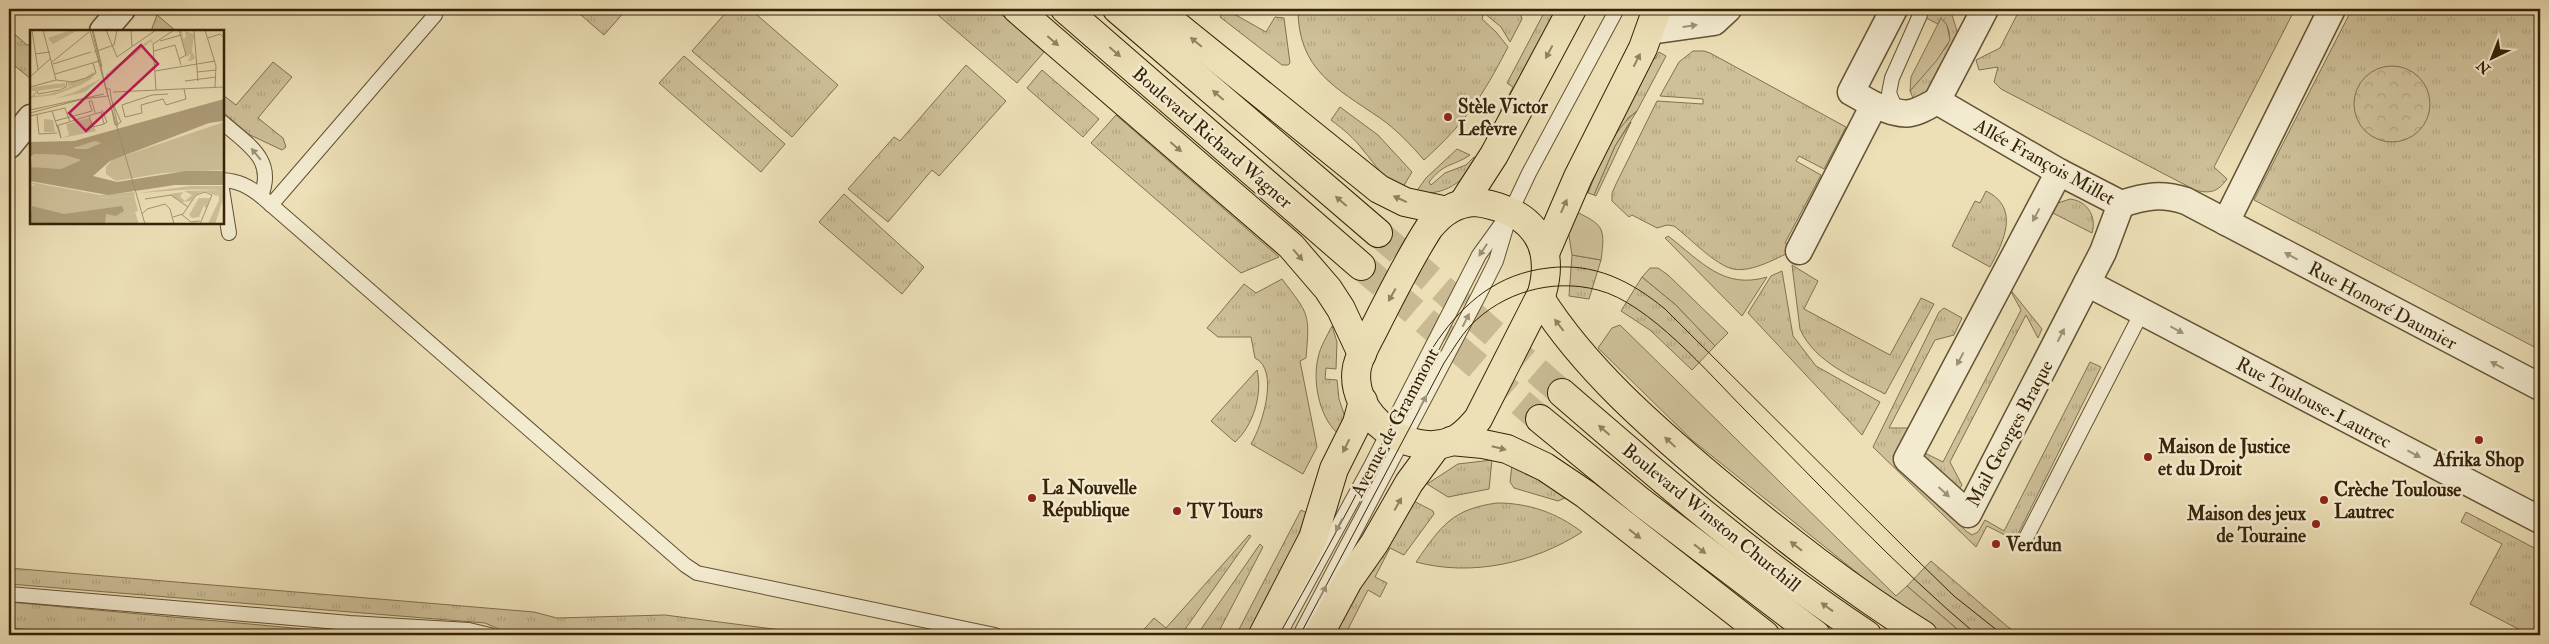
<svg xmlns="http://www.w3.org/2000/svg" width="2549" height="644" font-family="'IM FELL Double Pica',serif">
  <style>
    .grass { fill: url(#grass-tufts); stroke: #827150 }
    .park { fill: url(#park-crowns); stroke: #827150 }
    .garden { fill: #cec099; stroke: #827150 }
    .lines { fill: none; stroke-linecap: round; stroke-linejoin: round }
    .primary-tunnel { stroke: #c9ba94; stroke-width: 28; stroke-dasharray: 28 14; stroke-linecap: butt }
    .service-casing { stroke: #645233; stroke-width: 16 }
    .minor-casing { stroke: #645233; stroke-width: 29 }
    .primary-casing { stroke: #372207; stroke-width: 30 }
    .service { stroke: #f3ebd0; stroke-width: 14 }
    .minor { stroke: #f3ebd0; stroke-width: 26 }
    .primary { stroke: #ede0b7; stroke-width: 28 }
    .tram { stroke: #372207; stroke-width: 1 }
    .oneway { fill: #9e9176 }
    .oneway2 { fill: #92815f }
    .poi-dot { fill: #8f2418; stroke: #f3ebd0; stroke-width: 2 }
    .labels { text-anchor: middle; stroke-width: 5; stroke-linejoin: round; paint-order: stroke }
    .poi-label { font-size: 19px; font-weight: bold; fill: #372207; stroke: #f3ebd0; text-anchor: start }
    .street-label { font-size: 19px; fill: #372207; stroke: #f3ebd0 }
    .inset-road { fill: none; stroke: #a49471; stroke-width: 1 }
    .view { fill: #c2185b; fill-opacity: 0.15; stroke: #c2185b; stroke-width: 2.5 }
    .inset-edge { fill: none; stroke: #372207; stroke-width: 2.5 }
  </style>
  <defs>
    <pattern id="grass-tufts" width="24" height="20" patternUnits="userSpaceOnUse" patternTransform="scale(1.25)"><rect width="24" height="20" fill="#cec099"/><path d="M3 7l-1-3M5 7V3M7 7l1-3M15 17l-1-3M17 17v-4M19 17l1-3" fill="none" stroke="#b2a582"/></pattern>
    <pattern id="park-crowns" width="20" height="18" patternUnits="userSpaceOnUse" patternTransform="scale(1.25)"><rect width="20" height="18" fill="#cec099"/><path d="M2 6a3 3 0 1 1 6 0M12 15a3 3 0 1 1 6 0" fill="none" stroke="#b2a582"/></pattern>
  </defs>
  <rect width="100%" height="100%" fill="#ede0b7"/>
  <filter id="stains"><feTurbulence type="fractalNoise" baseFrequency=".004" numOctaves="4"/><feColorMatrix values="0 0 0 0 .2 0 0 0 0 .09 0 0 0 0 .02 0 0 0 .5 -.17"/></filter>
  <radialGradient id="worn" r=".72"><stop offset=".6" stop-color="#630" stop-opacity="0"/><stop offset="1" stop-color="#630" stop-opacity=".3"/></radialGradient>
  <g class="grass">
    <polygon points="574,9 627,9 604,35"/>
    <polygon points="729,9 750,9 838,85 792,137 692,51"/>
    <polygon points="931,9 995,9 1044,52 1017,83"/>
    <polygon points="1225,9 1266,32 1275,17 1284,18 1290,63 1288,65 1282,65 1220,17"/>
    <path d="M1298 9H1519L1522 19 1510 42 1501 27 1484 13 1482 19 1496 32 1508 47C1482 97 1466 122 1424 160 1411 145 1397 130 1380 118 1336 88 1298 70 1298 9Z"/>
    <polygon points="1546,9 1562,9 1496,124 1504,101 1506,101 1513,87 1507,83"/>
    <path d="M1908 9H1950L1958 34 1927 94 1918 99 1913 98 1910 91 1947 46C1952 35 1949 26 1941 19L1938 24Z"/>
    <path d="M2020 9H2295L2214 167 2227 179C2218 192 2210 194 2195 190L2001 89 1994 82 1998 67 1979 70 1976 60 2000 48Z"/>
    <polygon points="2352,9 2540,9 2540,350 2254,200"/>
    <polygon points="157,15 176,31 151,31"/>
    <polygon points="9,29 27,45 31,45 31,79 15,66 9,71"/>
    <path d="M1693 51H1704L1710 53 1846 127 1824 169 1799 156 1796 161 1821 175 1785 243 1796 249C1779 257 1752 273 1733 269 1715 265 1690 238 1674 226L1667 225 1657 228 1632 215 1629 217 1612 201V193L1616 184 1657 101 1703 104V99L1660 96 1679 62Z"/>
    <polygon points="1659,52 1666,56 1637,111 1628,118 1597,171 1588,193 1582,190 1651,58 1655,59"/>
    <polygon points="684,56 785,144 761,172 659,83"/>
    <polygon points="273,62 292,77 258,118 283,138 286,147 282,150 248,134 223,112 223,95 236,105"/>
    <polygon points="966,65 1006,101 939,176 932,170 888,222 848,189 894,137 900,141"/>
    <polygon points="1042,70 1099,119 1083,137 1027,88"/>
    <path d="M1340 107 1378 135 1412 172 1403 187C1383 180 1376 165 1363 150 1354 138 1343 129 1331 120Z"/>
    <polygon points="1116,115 1279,257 1241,273 1091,143"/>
    <polygon points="1631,122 1596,196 1594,195 1615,146"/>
    <path d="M1457 149 1470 155C1452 167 1445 162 1429 182L1431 185 1445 173 1466 165 1474 157 1481 161C1461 181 1446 197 1416 192L1426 178Z"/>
    <path d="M1986 191C2021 208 2003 243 1990 267L1952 246 1975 201 1980 203Z"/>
    <polygon points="844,194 924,267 902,294 819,222"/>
    <path d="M2070 199C2087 201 2097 216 2092 233L2049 211 2058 203Z"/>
    <polygon points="1572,255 1601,260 1589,299 1569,296"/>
    <path d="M1792 265 1818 281 1804 309 1890 355 1921 298 1934 304 1885 394C1855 378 1815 363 1800 329Z"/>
    <polygon points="1782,271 1793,336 1816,366 1880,402 1862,435 1748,313 1771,276"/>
    <polygon points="1642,277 1676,305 1715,346 1692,370 1650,330 1621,311"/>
    <path d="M1282 279C1309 315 1310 312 1306 358L1300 361 1317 447 1303 474 1251 444C1262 426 1280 370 1255 358L1251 337H1218L1207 328 1244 284 1256 293Z"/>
    <polygon points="2009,288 2042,329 2038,338 2026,315 1950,462 1962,485 1956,493 1919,460 1923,452 1943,462 2021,310"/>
    <polygon points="1944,308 1962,318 1954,335 1935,340 1889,428 1914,428 1901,466 1966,531 1972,535 1978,532 1985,520 2004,531 2090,362 2101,367 2015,540 1987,526 1976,547 1873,447 1939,312"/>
    <path d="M1332 326 1337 342 1336 369 1326 368 1325 379 1337 380 1339 399 1345 417 1341 436C1320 421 1312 383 1318 358 1320 347 1327 336 1332 326Z"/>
    <path d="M1257 370C1263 394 1253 426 1235 442L1211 421Z"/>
    <polygon points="1492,460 1489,489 1448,497 1427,484 1458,464"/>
    <polygon points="1512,465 1533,474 1567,497 1558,501 1514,488 1510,482"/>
    <polygon points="1410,499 1433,511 1434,514 1404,555 1390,548 1375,577 1387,583 1380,597 1368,590 1345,635 1329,635"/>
    <path d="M1497 503C1529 503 1557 513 1582 532 1534 563 1472 577 1416 562 1441 526 1452 509 1497 503Z"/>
    <polygon points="1301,510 1307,513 1304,533 1254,635 1236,635"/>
    <polygon points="2466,512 2540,551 2540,635 2530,635 2470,604 2502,544 2461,522"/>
    <polygon points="1249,535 1251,536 1181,635 1139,635 1154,618 1166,628"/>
    <polygon points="1260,544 1263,547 1217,635 1197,635"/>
    <polygon points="1931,561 2008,627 2020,635 1964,635 1907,586"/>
    <polygon points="9,568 534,612 557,618 665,615 820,635 761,633 760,635 658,635 658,631 633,629 632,635 513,635 485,623 9,584"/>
    <polygon points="9,602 326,631 406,635 85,635 9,628"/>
  </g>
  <circle class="park" cx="2392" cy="104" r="38"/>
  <g class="garden">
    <polygon points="1941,18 1947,25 1950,40 1937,60 1910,91 1911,77"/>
    <path d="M1637 111 1615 146 1594 195 1588 193C1600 163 1611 132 1637 111Z"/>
    <path d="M1573 210C1602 225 1606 225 1601 260L1572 255 1568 230Z"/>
    <path d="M1668 236C1701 261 1723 290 1767 277L1742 316 1665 238Z"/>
    <polygon points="1650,268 1658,268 1668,275 1728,333 1715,346 1676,305 1642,277"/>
    <polygon points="1620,325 1896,596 1907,586 1964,635 1937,635 1922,625 1692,440 1598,348 1612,328"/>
  </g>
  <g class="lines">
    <g class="primary-tunnel">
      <polyline points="1378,233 1562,393"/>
      <polyline points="1361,266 1540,419"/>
    </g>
    <defs>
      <g id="service">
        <polyline points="1897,112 1889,93 1892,78 1920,15"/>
        <path d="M222 122C247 144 276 159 261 196"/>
        <path d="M222 180C239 181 248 186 261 196L685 565 697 573 995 635"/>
        <polyline points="222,189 229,233"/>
        <polyline points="271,205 435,15"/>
        <polyline points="2025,540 2142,312"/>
        <polyline points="9,594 350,623 469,630 490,635"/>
        <polyline points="1279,635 1372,464 1479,255 1505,219"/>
        <polyline points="1300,635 1479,295 1496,261 1511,211 1529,173 1617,9"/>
      </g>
      <g id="minor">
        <path d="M1985 9 1937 101 2059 172 2121 204C2146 196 2161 193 2186 201L2540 387"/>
        <polyline points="103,31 122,9"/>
        <polyline points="1650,31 1714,22 1728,9"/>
        <polyline points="1874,105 1851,92 1894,9"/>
        <polyline points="9,145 31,118"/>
        <polyline points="2059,172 1907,459 1968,514 2087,283 2103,252 2121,204"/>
        <polyline points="2226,222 2332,9"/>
        <path d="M1799 251 1874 105C1905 116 1908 118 1937 101"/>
        <polyline points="2087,283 2540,520"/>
      </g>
      <g id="primary">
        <polyline points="1017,9 1291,246 1328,289 1341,309 1362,354"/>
        <polyline points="1065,9 1361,266"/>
        <polyline points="1117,9 1378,233"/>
        <polyline points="1156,9 1379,189 1405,202 1447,211"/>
        <path d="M1475 202C1527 209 1557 239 1542 293L1478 419C1470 428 1463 437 1452 441 1409 459 1348 415 1357 367 1360 354 1368 341 1374 329 1391 295 1409 259 1429 228 1442 212 1455 203 1475 202Z"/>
        <polyline points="1463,203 1494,155 1572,9"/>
        <polyline points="1546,251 1578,177 1643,48 1657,9"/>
        <path d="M1540 298C1585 369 1652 427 1716 481 1782 536 1849 589 1923 635"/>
        <path d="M1562 393C1660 478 1758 563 1867 635"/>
        <polyline points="1540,419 1641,502 1816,635"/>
        <polyline points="1451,441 1483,444 1507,449 1545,467 1585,494 1765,635"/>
        <polyline points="1263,635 1313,538 1334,469 1357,423 1363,401"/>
        <polyline points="1319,635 1348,581 1374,544 1409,483 1437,445"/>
      </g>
    </defs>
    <use href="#service" class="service-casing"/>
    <use href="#minor" class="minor-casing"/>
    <use href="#primary" class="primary-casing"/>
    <use href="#service" class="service"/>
    <use href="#minor" class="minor"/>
    <use href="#primary" class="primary"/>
    <g class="tram">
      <path d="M1279 635C1311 578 1343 521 1373 462 1413 384 1448 279 1548 268 1594 262 1631 281 1665 309L1917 560 1954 596 2003 635"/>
      <path d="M1300 635 1444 363C1452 351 1460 337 1470 326 1503 292 1552 278 1598 290 1649 303 1709 374 1746 411 1822 487 1895 566 1977 635"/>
    </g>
  </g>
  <defs><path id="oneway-solid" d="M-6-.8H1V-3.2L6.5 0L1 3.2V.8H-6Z" transform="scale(1.25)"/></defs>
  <g class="oneway">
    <use href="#oneway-solid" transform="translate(1690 26) rotate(-8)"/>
    <use href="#oneway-solid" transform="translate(256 154) rotate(-130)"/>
    <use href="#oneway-solid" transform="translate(2036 215) rotate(118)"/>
    <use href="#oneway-solid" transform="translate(1483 250) rotate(124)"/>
    <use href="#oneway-solid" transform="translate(2291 256) rotate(-152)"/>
    <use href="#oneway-solid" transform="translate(1466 320) rotate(-63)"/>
    <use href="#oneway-solid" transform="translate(2177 330) rotate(28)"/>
    <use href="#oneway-solid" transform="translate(2061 335) rotate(-63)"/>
    <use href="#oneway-solid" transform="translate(1960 359) rotate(118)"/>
    <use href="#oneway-solid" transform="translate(2497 365) rotate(-152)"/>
    <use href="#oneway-solid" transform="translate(1423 402) rotate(-62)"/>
    <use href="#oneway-solid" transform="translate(2414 454) rotate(28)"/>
    <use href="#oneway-solid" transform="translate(1944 492) rotate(42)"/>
    <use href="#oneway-solid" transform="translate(1339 525) rotate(118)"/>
    <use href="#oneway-solid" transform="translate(1323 592) rotate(-62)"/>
  </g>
  <g class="oneway2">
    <use href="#oneway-solid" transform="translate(1053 41) rotate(41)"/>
    <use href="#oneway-solid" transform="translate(1196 42) rotate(-141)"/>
    <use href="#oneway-solid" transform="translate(1115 52) rotate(41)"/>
    <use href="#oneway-solid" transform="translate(1549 52) rotate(118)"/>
    <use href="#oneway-solid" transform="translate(1637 60) rotate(-63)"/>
    <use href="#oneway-solid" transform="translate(1218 95) rotate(-139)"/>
    <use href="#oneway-solid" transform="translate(1176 147) rotate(41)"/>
    <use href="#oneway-solid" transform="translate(1400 199) rotate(-156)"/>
    <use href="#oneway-solid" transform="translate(1341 201) rotate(-139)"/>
    <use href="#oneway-solid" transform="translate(1564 206) rotate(-66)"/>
    <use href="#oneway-solid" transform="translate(1298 255) rotate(49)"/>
    <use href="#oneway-solid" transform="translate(1392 295) rotate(119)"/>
    <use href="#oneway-solid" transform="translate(1559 325) rotate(-128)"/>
    <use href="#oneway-solid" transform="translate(1604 430) rotate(-139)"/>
    <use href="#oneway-solid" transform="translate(1670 442) rotate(-137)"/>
    <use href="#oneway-solid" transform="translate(1346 446) rotate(117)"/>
    <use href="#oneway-solid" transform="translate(1499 448) rotate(14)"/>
    <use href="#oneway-solid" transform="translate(1398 504) rotate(-61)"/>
    <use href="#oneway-solid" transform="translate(1635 534) rotate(38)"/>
    <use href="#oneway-solid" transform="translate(1796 546) rotate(-142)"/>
    <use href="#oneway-solid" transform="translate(1700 549) rotate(38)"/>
    <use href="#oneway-solid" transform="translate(1827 607) rotate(-144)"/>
  </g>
  <g class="poi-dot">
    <circle cx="1448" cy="117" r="5"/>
    <circle cx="2479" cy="440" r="5"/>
    <circle cx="2148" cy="457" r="5"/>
    <circle cx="1032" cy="498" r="5"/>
    <circle cx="2324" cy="500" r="5"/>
    <circle cx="1177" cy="511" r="5"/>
    <circle cx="2316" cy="524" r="5"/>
    <circle cx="1996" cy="544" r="5"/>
  </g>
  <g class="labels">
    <g class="poi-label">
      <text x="1458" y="113">Stèle Victor<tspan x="1458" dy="22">Lefèvre</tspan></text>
      <text x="2158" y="453">Maison de Justice<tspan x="2158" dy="22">et du Droit</tspan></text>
      <text x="2479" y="466" text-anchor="middle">Afrika Shop</text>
      <text x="1042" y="494">La Nouvelle<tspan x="1042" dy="22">République</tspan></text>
      <text x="2334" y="496">Crèche Toulouse<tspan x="2334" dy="22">Lautrec</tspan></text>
      <text x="1187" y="518">TV Tours</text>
      <text x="2306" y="520" text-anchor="end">Maison des jeux<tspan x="2306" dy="22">de Touraine</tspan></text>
      <text x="2006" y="551">Verdun</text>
    </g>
    <g class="street-label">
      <text transform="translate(1213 137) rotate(41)" y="7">Boulevard Richard Wagner</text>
      <text transform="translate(2045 161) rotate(29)" y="7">Allée François Millet</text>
      <text transform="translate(2383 305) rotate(28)" y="7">Rue Honoré Daumier</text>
      <text transform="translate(2314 402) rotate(28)" y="7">Rue Toulouse-Lautrec</text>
      <text transform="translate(1394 422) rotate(-62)" y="7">Avenue de Grammont</text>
      <text transform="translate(2009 433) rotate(-62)" y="7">Mail Georges Braque</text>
      <text transform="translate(1712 517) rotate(39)" y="7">Boulevard Winston Churchill</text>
    </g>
  </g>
  <g transform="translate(30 30)">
    <rect width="194" height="194" fill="#ede0b7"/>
    <path d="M48 0 23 14 18 8 38 1ZM136 0 121 10 123 11 122 15 121 11 93 34 78 43V54L76 44 115 13ZM152 0 153 9 156 7 155 1 164 4 162 21 165 28 161 31H158L161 24 156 27 150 1ZM63 42 65 44 61 48 64 47 51 55 25 65 0 68 6 61H0L3 57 35 53V57L7 61 5 66 19 64 33 60 42 55 38 56V52L55 48ZM72 48 55 62 24 69 45 62ZM59 88 66 101 32 108 39 105 36 94ZM0 152 70 165 104 162 105 166 61 168 7 157ZM166 157H194V167L185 194H178L189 170 188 164 187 166 175 161 166 164 161 171 152 172 140 164 153 162 150 167 155 171 162 165 154 161 193 160 146 159Z" fill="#cec099"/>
    <path d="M65 111 71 113 57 119 43 117ZM3 124 34 125 51 130 31 139 8 138 0 137ZM160 156H192L194 157 109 163Z" fill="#cec099"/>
    <path d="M14 89 23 90 25 102H14ZM194 92V140L133 143 86 151 76 144V137L82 130ZM0 155 70 168 104 166 108 181 93 186 91 194H0ZM169 168H180L176 179 174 175 169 187 162 188 159 185Z" fill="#cec099"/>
    <path d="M105 182 109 194H91L93 186Z" fill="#cec099"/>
    <path d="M194 69V91L179 93 80 131 63 146 87 152 156 141H194V155H145L78 165 0 151V137L31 139 51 130 34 125 4 124 0 128V112L44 111ZM65 111 71 113 57 119 43 118ZM2 176 34 184 92 176 94 181 86 186 76 184 75 194H0Z" fill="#af9f7b" fill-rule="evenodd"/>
    <path class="inset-road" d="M2 0 8 40M60 0 76 59M63 0 72 37M76 0 87 27 126 0M101 0 102 16M156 0H172M175 0 186 36 185 57M164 1 168 51M178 8 190 4 194 8M130 11 151 5M124 21 145 15 151 35M64 22 84 15 87 0M5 24 20 22M149 29 156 25 149 0M22 32 59 2M23 34 61 22M125 41 185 31M167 42 186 40M25 44 69 31M0 47 21 28M26 50 43 52 59 47 66 43 63 33M155 51 186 47M0 57 26 50 13 0M126 60 123 14 144 0M7 61 8 64 30 60 36 57 37 52M83 62 194 57M138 64 122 65 92 75 95 87 112 83 111 75 133 69 136 75 156 69 154 59M81 67 80 59H76L115 194M81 67 88 96M81 76 85 95 91 92 84 76M0 80 74 64M72 80 77 92 74 94M22 81 31 108 28 95M62 81 59 71H62L65 83M0 83 53 69 78 66 62 0M7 85 9 104 27 103M0 86 35 78 40 92M25 91 62 81M26 96 71 82 74 94 63 97 59 86M115 169 141 165 158 177M112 184 117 179 135 174 140 179 144 194M151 184 161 192 170 191M143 187 153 184 166 165 175 162 182 165 170 194"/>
    <path class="view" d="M111 15 128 34 56 101 39 83Z"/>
    <rect width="194" height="194" class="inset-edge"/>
  </g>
  <rect width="2549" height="644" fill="none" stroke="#ede0b7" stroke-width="30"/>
  <rect x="10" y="10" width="2529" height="624" fill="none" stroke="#372207" stroke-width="2.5"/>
  <rect x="15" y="15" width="2519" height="614" fill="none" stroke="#372207"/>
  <g transform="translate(2492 58) rotate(223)" stroke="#f3ebd0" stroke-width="4" paint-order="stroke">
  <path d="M0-4L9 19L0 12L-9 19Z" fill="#372207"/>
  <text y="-8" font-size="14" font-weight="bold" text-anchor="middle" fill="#372207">N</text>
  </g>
  <rect width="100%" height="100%" filter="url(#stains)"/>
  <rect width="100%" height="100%" fill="url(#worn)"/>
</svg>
